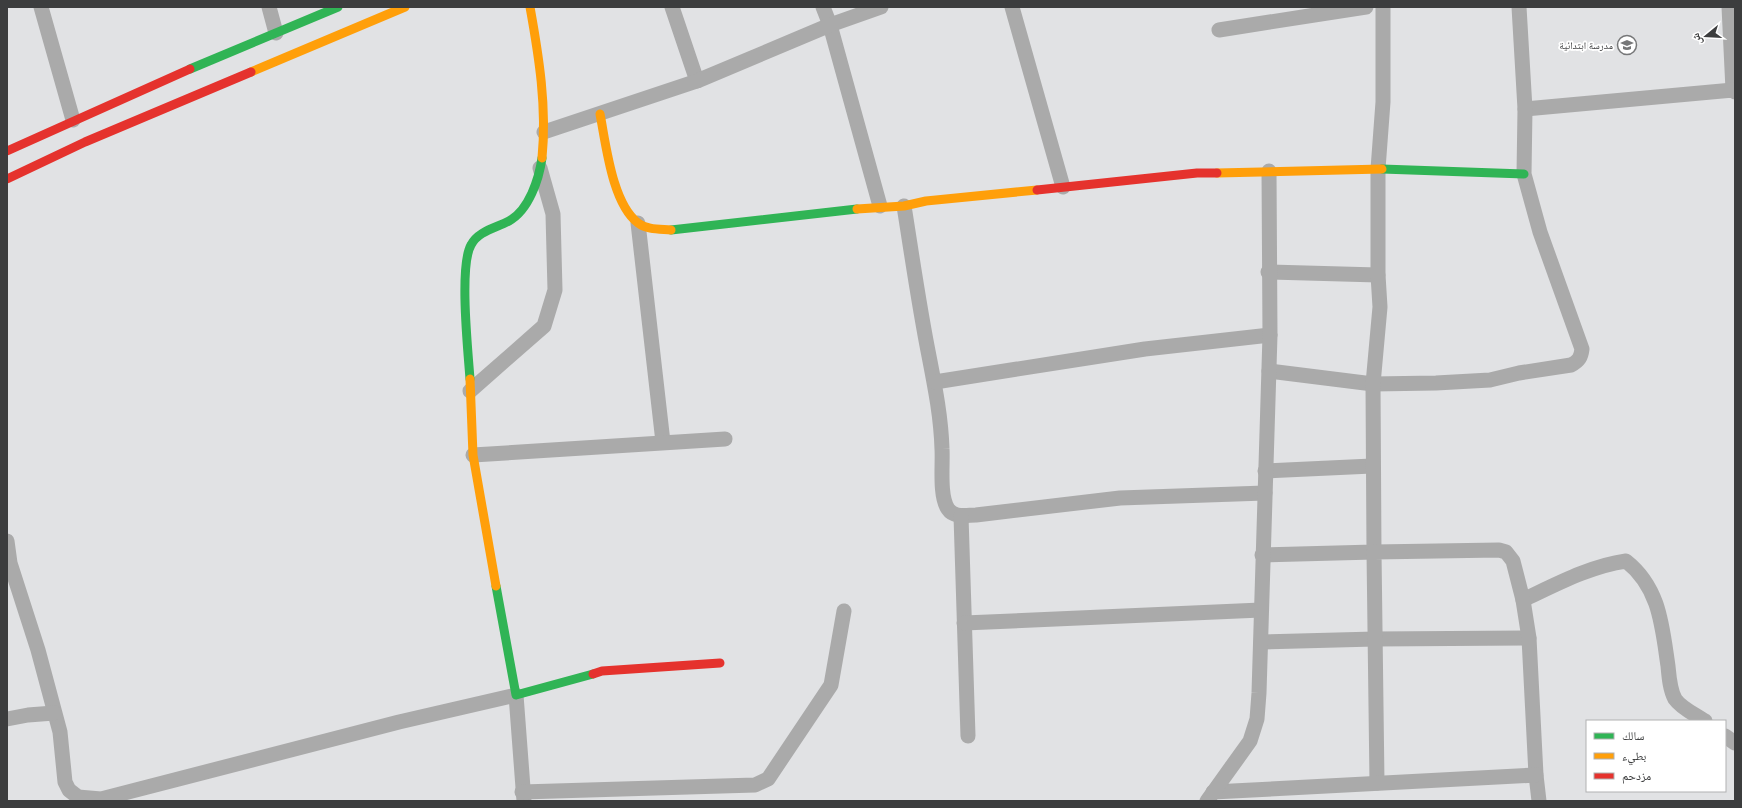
<svg xmlns="http://www.w3.org/2000/svg" width="1742" height="808" font-family="Poppins,'Noto Naskh Arabic',sans-serif">
  <style>
    .lines { fill: none; stroke-linecap: round; stroke-linejoin: round }
    .street { stroke: #aaa; stroke-width: 15 }
    .fast { stroke: #30b455; stroke-width: 9 }
    .slow { stroke: #ff9f0a; stroke-width: 9 }
    .jam { stroke: #e5322d; stroke-width: 9 }
    .labels { text-anchor: middle; stroke-width: 3.5; stroke-linejoin: round; paint-order: stroke }
    .poi-label { font-size: 10px; fill: #3c3d3e; stroke: #fff; text-anchor: end }
  </style>
  <rect width="100%" height="100%" fill="#e1e2e4"/>
  <g class="lines">
    <g class="street">
      <polyline points="41,7 73,120"/>
      <polyline points="269,7 276,33"/>
      <polyline points="672,7 697,81"/>
      <polyline points="823,7 830,25 880,206"/>
      <polyline points="1012,7 1063,187"/>
      <polyline points="1729,7 1733,90"/>
      <polyline points="1219,30 1366,7"/>
      <polyline points="1525,109 1733,90 1735,92"/>
      <polyline points="544,132 697,81 830,25 881,7"/>
      <path d="M904 206C912 256 919 306 929 356 935 387 941 417 942 449 943 464 939 496 948 509 954 518 966 515 976 515L1120 498 1265 493"/>
      <polyline points="638,223 663,442"/>
      <polyline points="1268,272 1378,275"/>
      <path d="M1269 371 1373 384 1436 383 1490 380 1519 373 1571 365C1579 361 1581 357 1582 349L1540 232 1524 174 1525 109 1519 7"/>
      <polyline points="935,382 1145,349 1270,335"/>
      <polyline points="470,391 544,326 555,290 553,214 540,168"/>
      <polyline points="473,455 725,439"/>
      <polyline points="1265,471 1372,466"/>
      <polyline points="961,516 968,736"/>
      <polyline points="7,541 10,563 38,650 60,732 65,782 69,790 78,797 101,799 399,722 516,695 524,801"/>
      <polyline points="1262,555 1374,552 1373,384 1380,307 1378,275 1378,169 1383,102 1383,7"/>
      <path d="M1523 600C1555 585 1590 566 1626 561 1660 588 1662 626 1668 666 1669 677 1670 690 1675 699 1682 709 1695 714 1705 721"/>
      <polyline points="964,623 1261,610"/>
      <polyline points="1261,642 1375,639 1529,638"/>
      <polyline points="7,719 28,715 54,713"/>
      <polyline points="1725,736 1735,743"/>
      <polyline points="1377,783 1374,552 1499,550 1506,552 1513,561 1523,600 1529,638 1536,775 1539,801"/>
      <polyline points="522,792 755,785 768,779 831,685 844,611"/>
      <polyline points="1213,792 1536,775"/>
      <polyline points="1207,801 1250,741 1257,719 1259,693 1270,335 1269,171"/>
    </g>
    <g class="fast">
      <polyline points="190,69 338,7"/>
      <polyline points="1382,169 1524,174"/>
      <polyline points="671,230 857,209"/>
      <path d="M470 379C468 351 459 266 471 245 478 231 496 228 509 221 529 210 539 179 542 158"/>
      <polyline points="496,586 516,695 593,674"/>
    </g>
    <g class="slow">
      <path d="M530 7C539 57 547 107 542 158"/>
      <polyline points="251,72 405,7"/>
      <path d="M600 114C606 144 612 203 638 223 647 230 660 229 671 230"/>
      <polyline points="1217,173 1382,169"/>
      <polyline points="857,209 904,206 926,201 1037,190"/>
      <polyline points="470,379 473,455 496,586"/>
    </g>
    <g class="jam">
      <polyline points="7,151 190,69"/>
      <polyline points="7,179 85,142 251,72"/>
      <polyline points="1037,190 1197,173 1217,173"/>
      <polyline points="593,674 602,671 720,663"/>
    </g>
  </g>
  <defs>
    <symbol id="school-ring" viewBox="-11 -11 22 22"><circle r="9.5" fill="#fff" stroke="#767778" stroke-width="1.5"/><path d="M0-5L7-2L0 1L-7-2ZM-4 1L0 2.5L4 1V4Q0 6-4 4Z" fill="#767778"/></symbol>
  </defs>
  <g fill-rule="evenodd">
    <use href="#school-ring" x="1616" y="34" width="22" height="22"/>
  </g>
  <g class="labels">
    <g class="poi-label">
      <text x="1613" y="49">مدرسة ابتدائية</text>
    </g>
  </g>
  <rect width="1742" height="808" fill="none" stroke="#3c3d3e" stroke-width="16"/>
  <rect x="1586" y="720" width="140" height="72" fill="#ffffff" stroke="#b1b1b2"/>
  <rect x="1594" y="733" width="20" height="6" fill="#30b455" stroke="#b1b1b2"/>
  <text x="1622" y="740" font-size="12" fill="#3c3d3e">سالك</text>
  <rect x="1594" y="753" width="20" height="6" fill="#ff9f0a" stroke="#b1b1b2"/>
  <text x="1622" y="760" font-size="12" fill="#3c3d3e">بطيء</text>
  <rect x="1594" y="773" width="20" height="6" fill="#e5322d" stroke="#b1b1b2"/>
  <text x="1622" y="780" font-size="12" fill="#3c3d3e">مزدحم</text>
  <g transform="translate(1706 36) rotate(252)" stroke="#ffffff" stroke-width="3" paint-order="stroke">
  <path d="M0-3L7 15L0 10L-7 15Z" fill="#3c3d3e"/>
  <text y="-6" font-size="11" font-weight="bold" text-anchor="middle" fill="#3c3d3e">ش</text>
  </g>
</svg>
